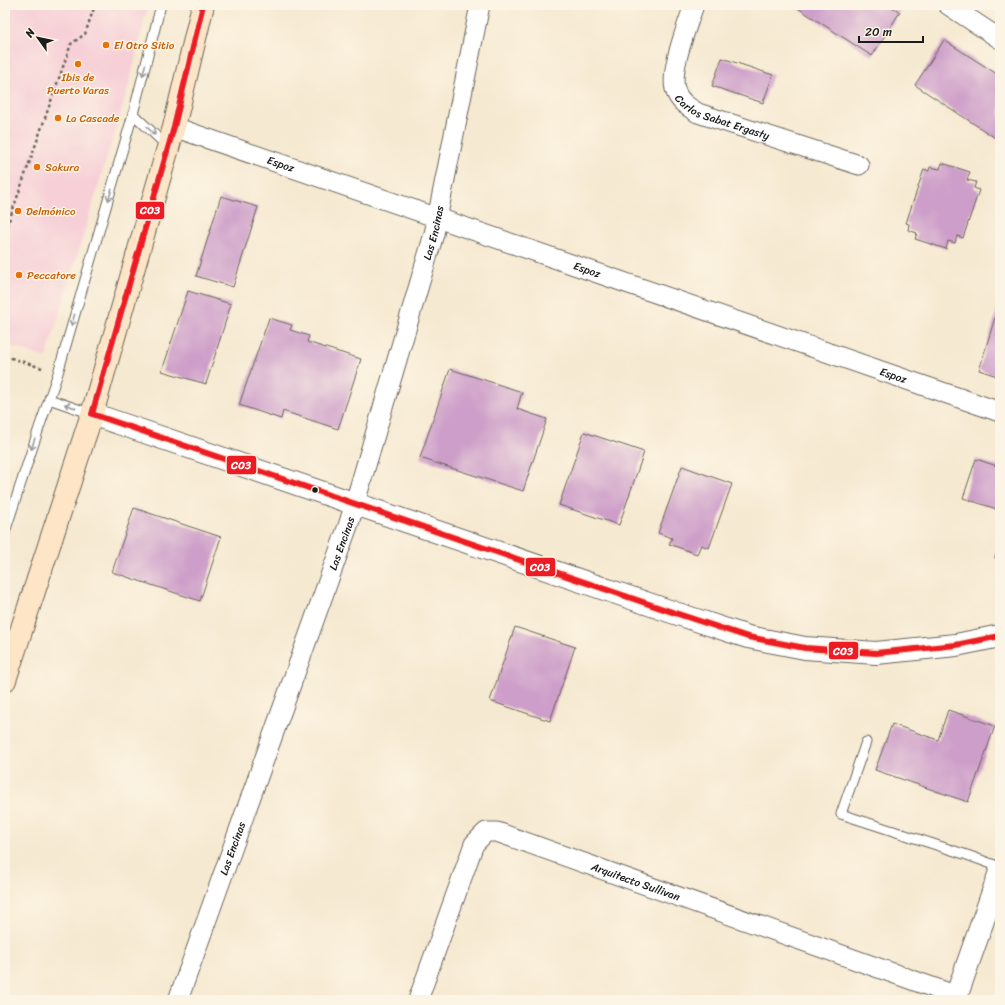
<svg xmlns="http://www.w3.org/2000/svg" width="1005" height="1005" font-family="Sriracha,sans-serif">
  <style>
    .built { fill: #f6cfd7 }
    .building { fill: #cd9ec9 }
    .lines { fill: none; stroke-linecap: round; stroke-linejoin: round }
    .service-casing { stroke: #68645b; stroke-width: 11 }
    .minor-casing { stroke: #68645b; stroke-width: 21 }
    .tertiary-casing { stroke: #68645b; stroke-width: 24 }
    .secondary-casing { stroke: #68645b; stroke-width: 24 }
    .path { stroke: #68645b; stroke-width: 2.5; stroke-dasharray: 3 3; stroke-linecap: butt }
    .service { stroke: #fff; stroke-width: 9 }
    .minor { stroke: #fff; stroke-width: 19 }
    .tertiary { stroke: #fff; stroke-width: 22 }
    .secondary { stroke: #fde5c5; stroke-width: 22 }
    .bus-1-casing { stroke: #fcf5e5; stroke-width: 9 }
    .bus-1 { stroke: #ed1c24; stroke-width: 6 }
    .oneway { stroke: #999 }
    .food-dot { fill: #e8710a; stroke: #fcf5e5; stroke-width: 1.5 }
    .bus-dot { fill: #1c1c1c; stroke: #fcf5e5; stroke-width: 1.5 }
    .labels { text-anchor: middle; stroke-width: 3; stroke-linejoin: round; paint-order: stroke }
    .food-label { font-size: 11px; fill: #c56008; stroke: #fcf5e5; text-anchor: start }
    .street-label { font-size: 11px; fill: #1c1c1c; stroke: #fcf5e5 }
    .line-badge { stroke: #fcf5e5; stroke-width: 1.5 }
    .badge-label { font-size: 11px; text-anchor: middle; font-weight: bold; fill: #fff }
  </style>
  <rect width="100%" height="100%" fill="#fcf5e5"/>
  <filter id="ink" filterUnits="userSpaceOnUse"><feTurbulence type="fractalNoise" baseFrequency=".025" numOctaves="2"/><feDisplacementMap in="SourceGraphic" scale="8" xChannelSelector="R" yChannelSelector="G"/><feConvolveMatrix kernelMatrix="1 2 1 2 8 2 1 2 1" color-interpolation-filters="sRGB"/></filter>
  <filter id="wash" filterUnits="userSpaceOnUse"><feTurbulence type="fractalNoise" baseFrequency=".012" numOctaves="4" result="noise"/><feDisplacementMap in="SourceGraphic" scale="16" xChannelSelector="R" yChannelSelector="G"/><feGaussianBlur stdDeviation="0.9" result="paint"/><feColorMatrix in="noise" values="0 0 0 0 0 0 0 0 0 0 0 0 0 0 0 0 0 1.4 0 .05"/><feComposite in="paint" operator="in"/></filter>
  <g filter="url(#wash)">
    <rect width="100%" height="100%" fill="#f6e9d1"/>
    <polygon class="built" points="11,5 148,5 129,85 46,358 5,344 5,21"/>
    <g id="blocks">
      <g class="building">
        <polygon points="793,5 889,5 900,12 872,56"/>
        <polygon points="944,40 1000,76 1000,141 915,85"/>
        <polygon points="722,58 773,75 763,103 712,86"/>
        <polygon points="942,163 970,172 967,180 976,182 974,188 979,190 963,238 957,236 955,243 948,241 946,249 915,239 917,233 908,230 909,224 906,223 924,169 929,171 930,167 940,169"/>
        <polygon points="221,196 258,207 233,287 196,276"/>
        <polygon points="188,291 231,304 206,384 162,371"/>
        <polygon points="1000,301 1000,377 979,370"/>
        <polygon points="269,318 292,325 290,330 309,336 307,342 361,359 338,429 283,411 281,419 239,405"/>
        <polygon points="450,369 522,392 517,409 547,419 523,491 420,458"/>
        <polygon points="584,432 644,452 619,525 559,505"/>
        <polygon points="976,459 1000,467 1000,510 963,498"/>
        <polygon points="682,466 732,484 709,548 701,545 697,554 669,544 672,538 658,533"/>
        <polygon points="134,508 221,537 200,601 112,572"/>
        <polygon points="1000,542 1000,559 995,558"/>
        <polygon points="515,627 575,647 550,721 490,701"/>
        <polygon points="948,710 995,726 968,802 875,770 892,724 938,740"/>
      </g>
    </g>
  </g>
  <g filter="url(#ink)">
    <use href="#blocks" fill-opacity="0" stroke="#68645b" stroke-width="1"/>
    <g class="lines">
      <defs>
        <g id="service">
          <polyline points="133,114 167,146"/>
          <polyline points="49,399 92,414"/>
          <polyline points="5,532 39,428 58,373 133,114 161,5"/>
          <polyline points="866,742 841,814 967,855 1000,867"/>
        </g>
        <g id="minor">
          <path id="s1" d="M694 5C687 26 670 69 675 89 678 101 688 107 698 113L859 165"/>
          <polyline points="948,5 1000,39"/>
          <path id="s2" d="M174 127 1000 412"/>
          <path id="s3" d="M178 1000 349 523 434 234 480 5"/>
          <path id="s4" d="M418 1000 474 844 486 832H497L957 996"/>
        </g>
        <g id="tertiary">
          <polyline points="92,414 675,613 748,637 805,648 876,653 956,645 1000,636"/>
          <polyline points="955,1000 1000,872"/>
        </g>
        <polyline id="secondary" points="5,680 92,414 174,127 203,5"/>
      </defs>
      <use href="#service" class="service-casing"/>
      <use href="#minor" class="minor-casing"/>
      <use href="#tertiary" class="tertiary-casing"/>
      <use href="#secondary" class="secondary-casing"/>
      <g class="path">
        <polyline points="5,232 71,44 85,34 95,5"/>
        <polyline points="5,356 45,369"/>
      </g>
      <use href="#service" class="service"/>
      <use href="#minor" class="minor"/>
      <use href="#tertiary" class="tertiary"/>
      <use href="#secondary" class="secondary"/>
      <defs>
        <g id="bus-1">
          <polyline points="92,414 675,613 748,637 805,648 876,653 956,645 1000,636"/>
          <polyline points="92,414 174,127 203,5"/>
        </g>
      </defs>
      <use href="#bus-1" class="bus-1-casing"/>
      <use href="#bus-1" class="bus-1"/>
    </g>
    <defs><path id="oneway-shaft" d="M-6 0H5M1.5-3L5.5 0L1.5 3" fill="none" stroke-width="1.6" stroke-linecap="round" stroke-linejoin="round"/></defs>
    <g class="oneway">
      <use href="#oneway-shaft" transform="translate(144 70) rotate(104)"/>
      <use href="#oneway-shaft" transform="translate(151 131) rotate(44)"/>
      <use href="#oneway-shaft" transform="translate(110 195) rotate(106)"/>
      <use href="#oneway-shaft" transform="translate(73 320) rotate(106)"/>
      <use href="#oneway-shaft" transform="translate(70 406) rotate(-161)"/>
      <use href="#oneway-shaft" transform="translate(33 444) rotate(108)"/>
    </g>
  </g>
  <g class="food-dot">
    <circle cx="106" cy="45" r="4"/>
    <circle cx="78" cy="64" r="4"/>
    <circle cx="58" cy="118" r="4"/>
    <circle cx="37" cy="167" r="4"/>
    <circle cx="18" cy="211" r="4"/>
    <circle cx="19" cy="275" r="4"/>
  </g>
  <circle class="bus-dot" cx="315" cy="490" r="3.5"/>
  <g class="labels">
    <g class="food-label">
      <text x="114" y="49">El Otro Sitio</text>
      <text x="78" y="81" text-anchor="middle">Ibis de<tspan x="78" dy="13">Puerto Varas</tspan></text>
      <text x="66" y="122">La Cascade</text>
      <text x="45" y="171">Sakura</text>
      <text x="26" y="215">Delmónico</text>
      <text x="27" y="279">Peccatore</text>
    </g>
    <g class="street-label">
      <text dy="4" stroke="none"><textPath href="#s1" startOffset="145">Carlos Sabat Ergasty</textPath></text>
      <text dy="4" stroke="none"><textPath href="#s2" startOffset="113">Espoz</textPath></text>
      <text dy="4" stroke="none"><textPath href="#s3" startOffset="809">Las Encinas</textPath></text>
      <text dy="4" stroke="none"><textPath href="#s2" startOffset="437">Espoz</textPath></text>
      <text dy="4" stroke="none"><textPath href="#s2" startOffset="761">Espoz</textPath></text>
      <text dy="4" stroke="none"><textPath href="#s3" startOffset="485">Las Encinas</textPath></text>
      <text dy="4" stroke="none"><textPath href="#s3" startOffset="161">Las Encinas</textPath></text>
      <text dy="4" stroke="none"><textPath href="#s4" startOffset="341">Arquitecto Sullivan</textPath></text>
    </g>
  </g>
  <g class="line-badge">
    <rect x="135" y="201" width="30" height="19" rx="4" fill="#ed1c24"/>
    <rect x="226" y="455" width="31" height="20" rx="4" fill="#ed1c24"/>
    <rect x="525" y="557" width="31" height="20" rx="4" fill="#ed1c24"/>
    <rect x="828" y="641" width="31" height="19" rx="4" fill="#ed1c24"/>
  </g>
  <g class="badge-label">
    <text x="150" y="214">C03</text>
    <text x="241" y="469">C03</text>
    <text x="540" y="571">C03</text>
    <text x="843" y="655">C03</text>
  </g>
  <rect width="1005" height="1005" fill="none" stroke="#fcf5e5" stroke-width="20"/>
  <g transform="translate(38 38) rotate(303)" stroke="#fcf5e5" stroke-width="3" paint-order="stroke">
  <path d="M0-3L7 15L0 10L-7 15Z" fill="#1c1c1c"/>
  <text y="-6" font-size="11" font-weight="bold" text-anchor="middle" fill="#1c1c1c">N</text>
  </g>
  <path d="M859 36v6h64v-6" fill="none" stroke="#1c1c1c" stroke-width="2"/>
  <text x="865" y="36" font-size="12" fill="#1c1c1c" stroke="#fcf5e5" stroke-width="3" paint-order="stroke">20 m</text>
</svg>
